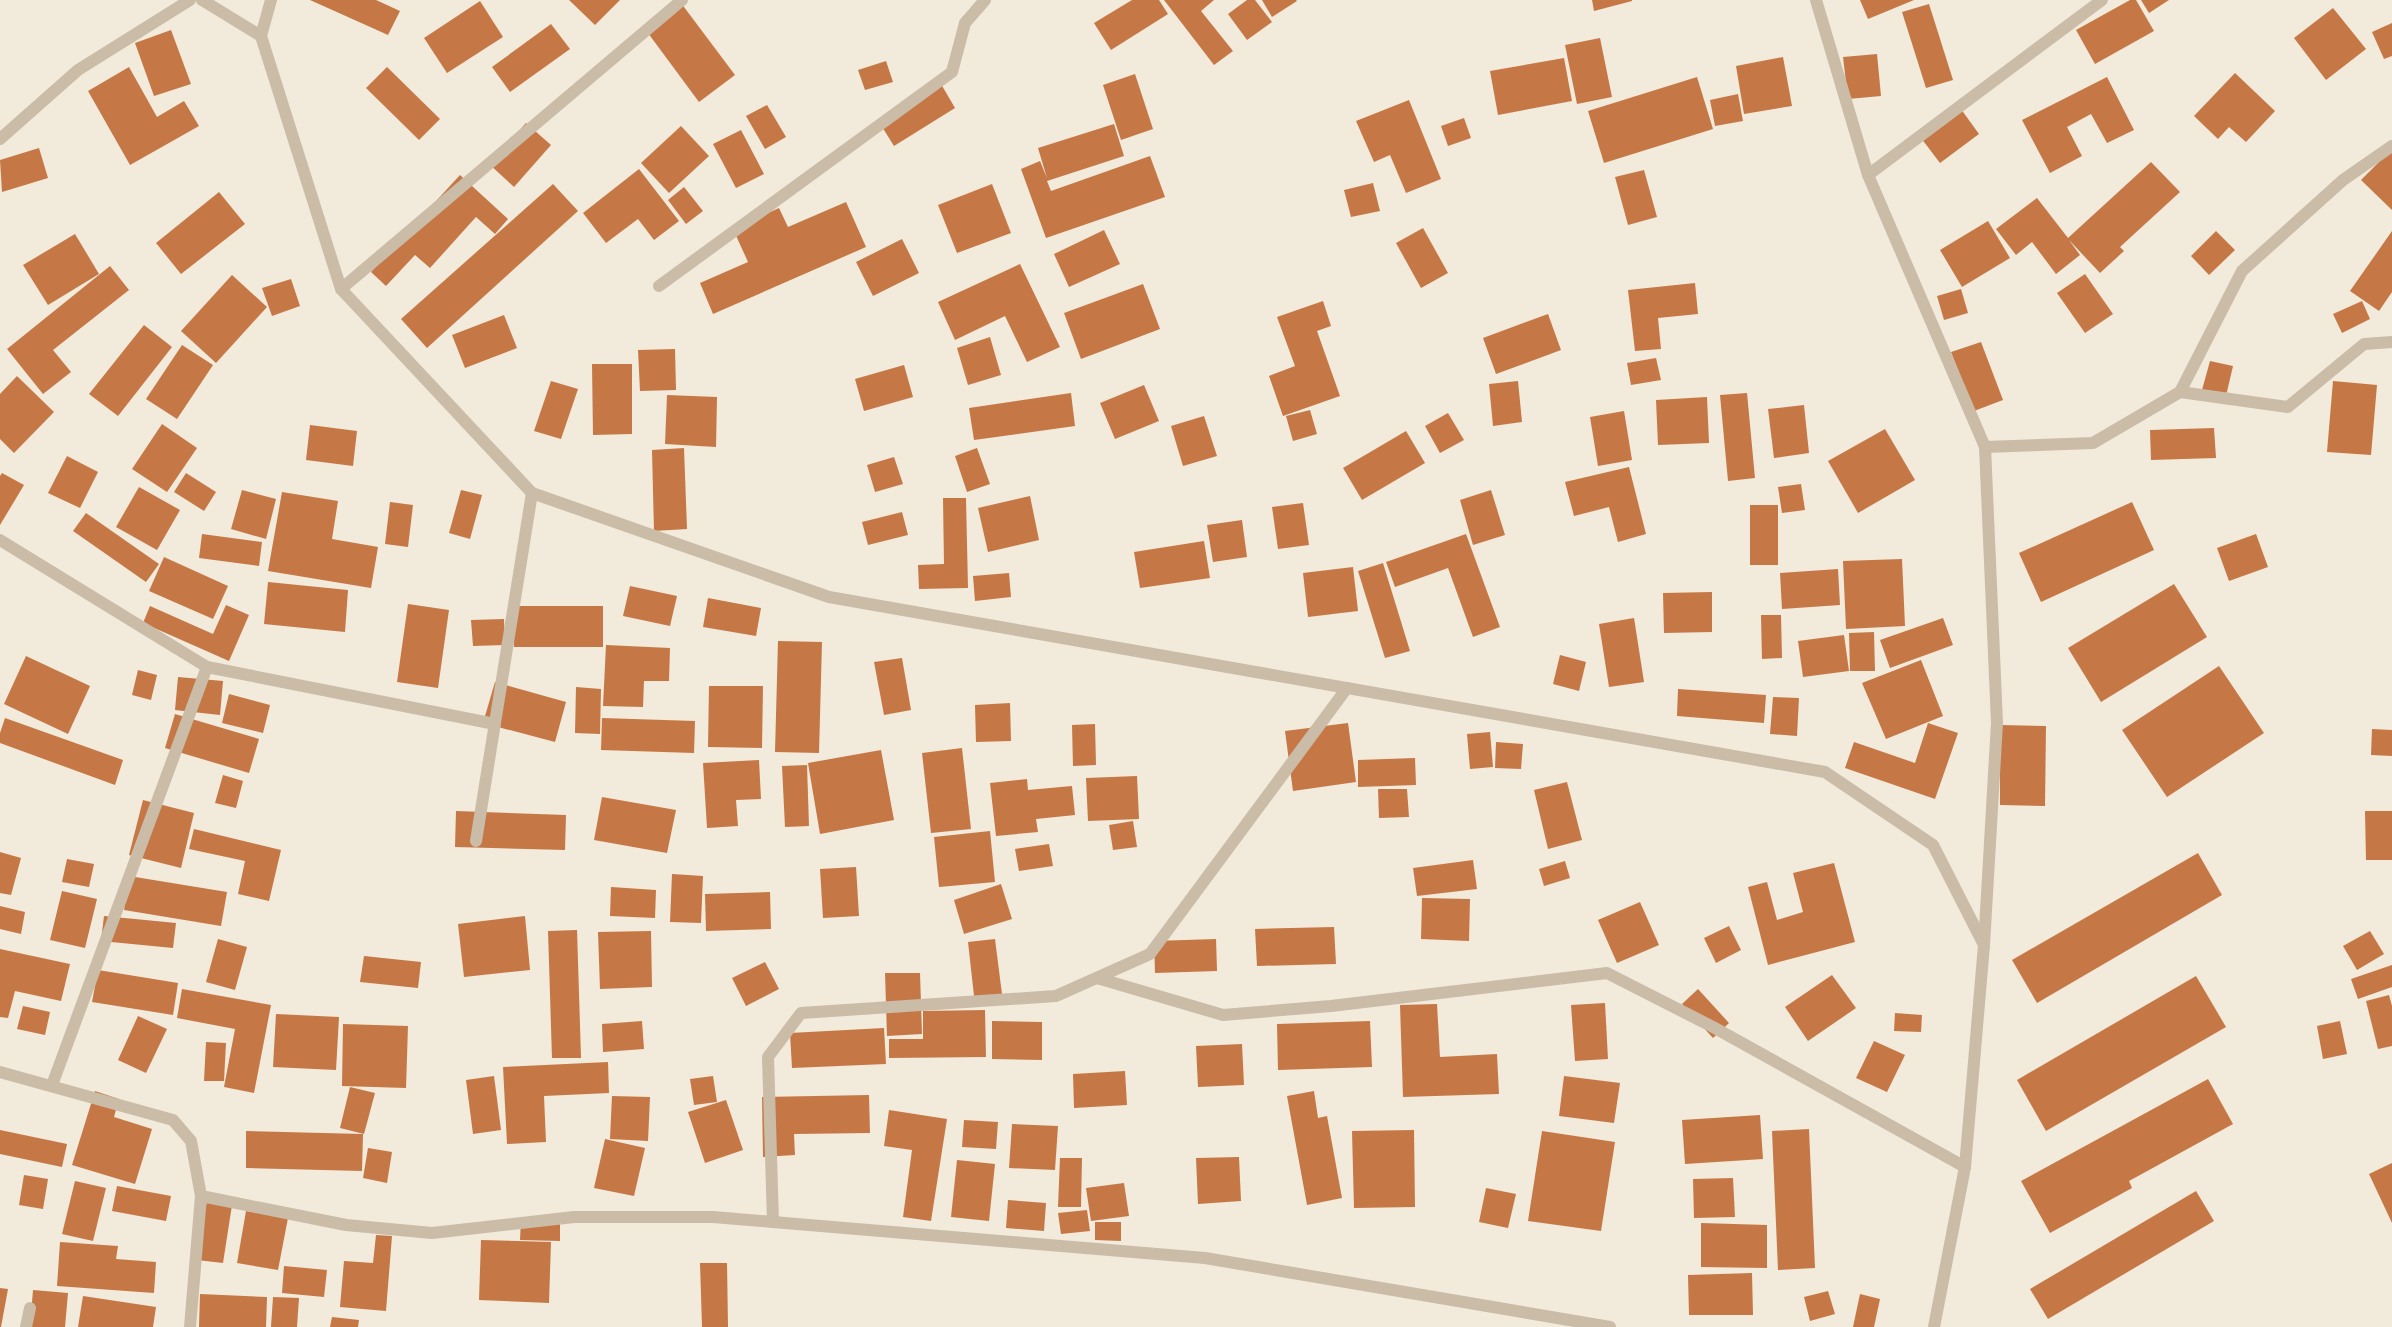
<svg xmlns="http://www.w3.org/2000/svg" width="2392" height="1327" font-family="'Alegreya Sans',sans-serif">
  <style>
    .building { fill: #c57846 }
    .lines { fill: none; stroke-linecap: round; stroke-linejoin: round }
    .minor { stroke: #cabca7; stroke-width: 12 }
  </style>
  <rect width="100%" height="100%" fill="#f2eadb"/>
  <g class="building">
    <polygon points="310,0 376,0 400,11 388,35"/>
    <polygon points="569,0 620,0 595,25"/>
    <polygon points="1132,0 1159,0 1168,14 1111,50 1094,23"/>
    <polygon points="1164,0 1214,0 1201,11 1233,51 1214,65"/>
    <polygon points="1247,0 1255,0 1272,22 1247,40 1228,14"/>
    <polygon points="1262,0 1296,0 1297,1 1272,17"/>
    <polygon points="1592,0 1632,0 1632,1 1594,11"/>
    <polygon points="1860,0 1914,0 1868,19"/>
    <polygon points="2130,0 2136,0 2154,31 2095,64 2076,30"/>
    <polygon points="2141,0 2169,0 2149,13"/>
    <polygon points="480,1 503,37 447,73 424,38"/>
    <polygon points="681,3 735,75 699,102 645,29"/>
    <polygon points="1929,4 1953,80 1926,88 1902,12"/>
    <polygon points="2333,8 2366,49 2326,80 2294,38"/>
    <polygon points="2392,23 2392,56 2384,59 2372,32"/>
    <polygon points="551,24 570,49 510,92 492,67"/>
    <polygon points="171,30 191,84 154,96 135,43"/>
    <polygon points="1600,38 1612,97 1577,104 1565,45"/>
    <polygon points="1877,54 1881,96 1848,99 1843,57"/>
    <polygon points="1783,57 1792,106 1744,114 1736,66"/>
    <polygon points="1564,58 1572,101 1498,115 1490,71"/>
    <polygon points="886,61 893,82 865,90 858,70"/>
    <polygon points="129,67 157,117 184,101 199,126 130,165 88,91"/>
    <polygon points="387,67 440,119 419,140 366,88"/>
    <polygon points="2235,73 2275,111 2246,142 2229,127 2218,139 2194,116"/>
    <polygon points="1135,74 1153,129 1121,140 1103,85"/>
    <polygon points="1697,77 1713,129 1604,163 1588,111"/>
    <polygon points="2107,77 2134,130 2107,143 2091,114 2067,127 2082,156 2050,173 2022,120"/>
    <polygon points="941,84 955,108 894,146 879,122"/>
    <polygon points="1738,94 1743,121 1715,126 1710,100"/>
    <polygon points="1409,100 1441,179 1406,193 1390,155 1374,162 1356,121"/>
    <polygon points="767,105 786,137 765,149 746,116"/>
    <polygon points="1958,105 1979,134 1940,163 1918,134"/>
    <polygon points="1464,118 1471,138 1448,146 1441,126"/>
    <polygon points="526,123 551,145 514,187 489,164"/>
    <polygon points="1114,124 1124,156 1047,181 1051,191 1150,156 1165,197 1046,238 1021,169 1040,161 1047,178 1038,148"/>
    <polygon points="681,126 709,156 669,193 641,163"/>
    <polygon points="741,130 764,174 736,188 713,144"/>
    <polygon points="39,148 48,178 2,192 0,160"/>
    <polygon points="2392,149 2392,210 2361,180"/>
    <polygon points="2151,162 2180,192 2120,247 2124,251 2100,273 2069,240 2080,255 2056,274 2032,242 2016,255 1996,229 2037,198 2068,238"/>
    <polygon points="639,169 679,221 654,240 638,219 606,243 583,213"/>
    <polygon points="1644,170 1657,217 1628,225 1615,177"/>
    <polygon points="460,175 508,219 495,234 476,217 430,268 415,255 386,286 371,272"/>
    <polygon points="1373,183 1380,211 1351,217 1344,190"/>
    <polygon points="553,184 578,211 427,348 401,319"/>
    <polygon points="992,184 1011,233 957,253 938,205"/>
    <polygon points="684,187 703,211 686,224 668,200"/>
    <polygon points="219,192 245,224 181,274 156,243"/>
    <polygon points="846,202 866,247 713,314 700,283 748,262 733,229 779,208 788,227"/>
    <polygon points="1988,221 2010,258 1962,287 1940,250"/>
    <polygon points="1423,228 1448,273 1421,288 1396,243"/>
    <polygon points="1104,230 1120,264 1069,287 1054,254"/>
    <polygon points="2216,231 2235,250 2209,275 2191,256"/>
    <polygon points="2392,231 2392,292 2379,311 2350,291"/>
    <polygon points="75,234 99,274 48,305 23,265"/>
    <polygon points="902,239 919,273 873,296 856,262"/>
    <polygon points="1020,264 1060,347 1027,362 1005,316 955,340 938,302"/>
    <polygon points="110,266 129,290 53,350 71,372 43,394 7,349"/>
    <polygon points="2085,274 2113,314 2085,333 2057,293"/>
    <polygon points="232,275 267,307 216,363 181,331"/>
    <polygon points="291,279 300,306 272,316 262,288"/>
    <polygon points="1695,283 1698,314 1658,318 1661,349 1635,351 1628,290"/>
    <polygon points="1143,284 1160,329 1081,359 1064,313"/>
    <polygon points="1961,289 1968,313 1944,320 1937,296"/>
    <polygon points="1323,301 1331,326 1317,331 1340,396 1283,416 1269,376 1295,366 1277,317"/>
    <polygon points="2362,301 2370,319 2342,333 2333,314"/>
    <polygon points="1548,314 1561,350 1496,374 1483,338"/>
    <polygon points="504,315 517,348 465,368 452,335"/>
    <polygon points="144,325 172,347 118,416 89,394"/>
    <polygon points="990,337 1001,375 968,385 957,348"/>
    <polygon points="1981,342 2003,400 1974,411 1951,352"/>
    <polygon points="182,345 213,365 177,419 146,399"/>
    <polygon points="675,349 676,390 640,391 638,350"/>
    <polygon points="1656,358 1661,380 1631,385 1627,363"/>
    <polygon points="2210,361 2233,366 2226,396 2202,390"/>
    <polygon points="592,364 632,364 632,434 593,435"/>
    <polygon points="904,365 913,397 864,411 855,379"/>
    <polygon points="17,376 54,412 14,453 0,439 0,394"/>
    <polygon points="551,381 578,389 561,439 534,431"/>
    <polygon points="1518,381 1522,422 1493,426 1489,384"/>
    <polygon points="2333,381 2377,385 2371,455 2327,452"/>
    <polygon points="1144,385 1159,421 1115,439 1100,403"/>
    <polygon points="1071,393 1075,426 974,440 969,408"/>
    <polygon points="1747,393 1755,478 1728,481 1720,395"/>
    <polygon points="667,395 717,397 716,447 665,444"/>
    <polygon points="1707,397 1709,443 1658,445 1656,400"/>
    <polygon points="1804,405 1809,453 1774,458 1768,409"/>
    <polygon points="1310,410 1317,434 1293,441 1286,416"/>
    <polygon points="1624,411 1632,460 1598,466 1590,417"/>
    <polygon points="1448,413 1464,440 1440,453 1425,426"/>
    <polygon points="1204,416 1217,456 1183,466 1171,426"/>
    <polygon points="162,424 197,448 167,492 132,469"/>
    <polygon points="310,425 357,431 353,466 306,460"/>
    <polygon points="2214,428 2216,458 2151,460 2150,430"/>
    <polygon points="1885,429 1915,480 1858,513 1828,461"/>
    <polygon points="1406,431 1425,463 1362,500 1343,468"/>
    <polygon points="684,448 687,529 654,531 652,450"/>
    <polygon points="977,448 990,484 967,492 955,456"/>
    <polygon points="67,456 98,472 80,508 48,493"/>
    <polygon points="894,457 903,484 875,492 867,465"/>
    <polygon points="1629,467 1646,534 1618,542 1609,507 1574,516 1565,482"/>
    <polygon points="2,473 24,485 0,525 0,476"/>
    <polygon points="186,473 216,492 204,511 174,492"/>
    <polygon points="1801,484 1805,510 1782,513 1778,487"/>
    <polygon points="139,487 180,510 157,550 116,527"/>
    <polygon points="242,490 276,499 266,539 231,529"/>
    <polygon points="461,490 482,495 470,539 449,533"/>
    <polygon points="1491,490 1505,535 1473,545 1460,500"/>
    <polygon points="282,492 338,501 332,539 378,547 371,588 268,571"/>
    <polygon points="1030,496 1039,540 988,552 978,508"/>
    <polygon points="943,498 966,498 968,588 919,589 918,565 944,564"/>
    <polygon points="390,502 413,505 408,547 385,544"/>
    <polygon points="2132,502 2154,550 2041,602 2019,553"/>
    <polygon points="1303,503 1309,545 1278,549 1272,507"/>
    <rect x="1750" y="505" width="28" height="60"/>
    <polygon points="902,512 908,535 868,545 862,522"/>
    <polygon points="86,513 159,564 146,582 73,531"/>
    <polygon points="1242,520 1247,557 1213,562 1207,525"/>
    <polygon points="202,534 262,542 259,566 199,558"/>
    <polygon points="1466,534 1500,627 1473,637 1448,568 1395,587 1386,562"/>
    <polygon points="2256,534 2268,567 2229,581 2217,548"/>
    <polygon points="1204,541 1210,578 1140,588 1134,552"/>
    <polygon points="164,557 228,586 213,619 149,591"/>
    <polygon points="1902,559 1905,626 1846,629 1843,561"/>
    <polygon points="1383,563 1410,651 1385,658 1358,571"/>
    <polygon points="1353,567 1358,611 1308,617 1303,573"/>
    <polygon points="1838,569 1840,605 1782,609 1780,573"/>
    <polygon points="1009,573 1011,597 975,601 973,576"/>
    <polygon points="268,582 348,590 345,632 264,624"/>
    <polygon points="2174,584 2207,637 2101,702 2068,648"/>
    <polygon points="630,586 677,596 670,626 623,616"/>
    <polygon points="1712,592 1712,632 1664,633 1663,593"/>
    <polygon points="708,598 761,608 756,636 703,627"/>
    <polygon points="408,604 449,610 438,688 397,682"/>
    <polygon points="226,605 249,615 229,661 143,623 150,606 213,634"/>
    <rect x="514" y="606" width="89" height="41"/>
    <polygon points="1761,615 1781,615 1782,658 1762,659"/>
    <polygon points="1634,618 1644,682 1609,687 1599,624"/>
    <polygon points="1943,618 1953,645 1890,668 1880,640"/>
    <polygon points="504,619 505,645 473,646 471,620"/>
    <polygon points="1874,632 1875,671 1850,671 1849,633"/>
    <polygon points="1844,635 1849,671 1803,677 1798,641"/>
    <polygon points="778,641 822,642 819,753 775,752"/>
    <polygon points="606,645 670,648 669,681 644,681 643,707 603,706"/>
    <polygon points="1560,655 1586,662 1579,691 1553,684"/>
    <polygon points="26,656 90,686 68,734 4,704"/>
    <polygon points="902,658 911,710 884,715 874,662"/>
    <polygon points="1921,660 1943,716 1886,739 1862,683"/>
    <polygon points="2219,666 2264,733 2167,797 2122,730"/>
    <polygon points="138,670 157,675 151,700 132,695"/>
    <polygon points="178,677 223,681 220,715 175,710"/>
    <polygon points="495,682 566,702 555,742 483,723"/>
    <polygon points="709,686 763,686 762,748 708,747"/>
    <polygon points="576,687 601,689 600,734 575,733"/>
    <polygon points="1678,689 1766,695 1764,723 1677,716"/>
    <polygon points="229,694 270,705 263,733 222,723"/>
    <polygon points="1773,697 1799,698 1797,736 1770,734"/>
    <polygon points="1010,703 1011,741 976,742 975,705"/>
    <polygon points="175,714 259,739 249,773 165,748"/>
    <polygon points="5,718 123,760 115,785 0,743 0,733"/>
    <polygon points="602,718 695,721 694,753 601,750"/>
    <polygon points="1348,723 1356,782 1293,791 1285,731"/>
    <polygon points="1928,723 1958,733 1935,799 1845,768 1854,742 1915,763"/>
    <polygon points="1095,724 1096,765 1073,766 1072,725"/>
    <polygon points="2000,725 2046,726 2045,806 2000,805"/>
    <polygon points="2372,729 2392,730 2392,756 2371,755"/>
    <polygon points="1490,732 1493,767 1470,769 1467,734"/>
    <polygon points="1496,742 1523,744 1521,769 1495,768"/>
    <polygon points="962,748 971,829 931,833 922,753"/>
    <polygon points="881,750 894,820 820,834 808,763"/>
    <polygon points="1415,758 1416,785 1358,787 1358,760"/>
    <polygon points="759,760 761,799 736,800 738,826 707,828 703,763"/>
    <polygon points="807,765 809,826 785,827 782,766"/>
    <polygon points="223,775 243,781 236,808 215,803"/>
    <polygon points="1137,776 1139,819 1088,821 1086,778"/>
    <polygon points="1027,779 1028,790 1072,786 1075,815 1036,819 1038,832 996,836 990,783"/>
    <polygon points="1567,782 1582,840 1548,849 1534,790"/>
    <polygon points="1378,789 1407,789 1409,817 1379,818"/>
    <polygon points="602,797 676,810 667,853 594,840"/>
    <polygon points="143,800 194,813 181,868 129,855"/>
    <polygon points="456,811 566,815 565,850 455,847"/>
    <polygon points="2365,811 2392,811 2392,860 2366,860"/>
    <polygon points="1133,821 1137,847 1113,850 1109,825"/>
    <polygon points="194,829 281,850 269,901 238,894 245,861 189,849"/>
    <polygon points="990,831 995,882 939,887 934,837"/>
    <polygon points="1049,844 1053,866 1019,871 1015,849"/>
    <polygon points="0,852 21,858 11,895 0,893"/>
    <polygon points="2198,853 2222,895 2037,1003 2012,960"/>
    <polygon points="67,859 94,864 89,887 62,882"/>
    <polygon points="1473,860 1477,889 1417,896 1413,868"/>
    <polygon points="1565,861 1570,878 1544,886 1539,869"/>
    <polygon points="1834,863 1855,942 1768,965 1748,887 1767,882 1777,920 1803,912 1793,873"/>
    <polygon points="856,867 859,916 823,918 820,869"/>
    <polygon points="672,874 703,876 701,923 670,922"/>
    <polygon points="129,876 227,892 221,926 124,910"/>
    <polygon points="1001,884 1012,919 964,934 954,900"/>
    <polygon points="611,887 656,890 655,918 610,916"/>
    <polygon points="62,891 97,899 85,948 50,940"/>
    <polygon points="770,892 771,929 706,931 705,894"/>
    <polygon points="1422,898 1470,899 1469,941 1421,939"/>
    <polygon points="1640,902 1659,945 1617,963 1598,920"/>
    <polygon points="0,906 25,912 21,934 0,929"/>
    <polygon points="104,916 176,923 173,948 101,941"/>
    <polygon points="525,916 530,970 464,977 458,924"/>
    <polygon points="1729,926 1741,950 1716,963 1704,938"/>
    <polygon points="1334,927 1336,964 1257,966 1255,929"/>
    <polygon points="577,930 581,1058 552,1058 548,931"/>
    <polygon points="651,931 652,987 600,989 598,932"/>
    <polygon points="2370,931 2384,954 2357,970 2343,946"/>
    <polygon points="218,939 247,947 235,990 206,982"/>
    <polygon points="995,939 1003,1002 975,1005 968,942"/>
    <polygon points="1216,939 1217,971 1155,973 1154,941"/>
    <polygon points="0,949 70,964 61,1001 15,991 8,1018 0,1017"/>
    <polygon points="364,956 421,962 418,988 360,982"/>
    <polygon points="765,962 779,989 746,1006 732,978"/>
    <polygon points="2392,965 2392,987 2358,999 2351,979"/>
    <polygon points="98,970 178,983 173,1015 92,1002"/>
    <polygon points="885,973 920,973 922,1034 887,1036"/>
    <polygon points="1832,975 1856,1008 1808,1041 1785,1007"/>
    <polygon points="2196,976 2226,1027 2046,1131 2017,1080"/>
    <polygon points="182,989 271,1005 254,1093 224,1087 235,1029 177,1018"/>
    <polygon points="1698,989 1729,1023 1713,1038 1682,1004"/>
    <polygon points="2389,995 2392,1006 2392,1046 2378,1049 2366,1001"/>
    <polygon points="1605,1003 1608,1059 1575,1061 1571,1005"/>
    <polygon points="1437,1004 1440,1057 1497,1054 1499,1094 1403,1097 1400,1005"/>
    <polygon points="23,1006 50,1012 45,1035 17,1029"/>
    <polygon points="985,1010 986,1057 889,1058 889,1039 923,1039 923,1011"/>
    <polygon points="1895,1013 1922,1015 1921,1032 1894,1031"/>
    <polygon points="276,1014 339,1017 336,1070 273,1067"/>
    <polygon points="138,1016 167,1029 146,1073 118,1060"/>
    <polygon points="642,1021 644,1049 603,1052 602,1024"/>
    <polygon points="992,1021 1042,1022 1042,1060 992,1059"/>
    <polygon points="1370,1021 1372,1067 1278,1070 1277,1024"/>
    <polygon points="2340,1021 2347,1054 2323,1059 2317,1026"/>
    <polygon points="343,1024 408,1026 406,1088 342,1086"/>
    <polygon points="884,1028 886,1064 792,1068 790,1033"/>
    <polygon points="1874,1041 1905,1055 1887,1092 1856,1078"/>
    <polygon points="206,1042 226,1043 224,1081 204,1081"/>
    <polygon points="1242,1044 1244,1085 1198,1087 1196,1046"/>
    <polygon points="608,1062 609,1093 544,1096 546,1142 507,1144 503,1067"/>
    <polygon points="1125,1071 1127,1105 1074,1108 1073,1074"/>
    <polygon points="494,1076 501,1130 473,1134 466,1080"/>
    <polygon points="713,1076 717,1102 694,1105 690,1079"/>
    <polygon points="1564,1076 1620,1083 1614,1123 1559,1116"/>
    <polygon points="2208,1079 2233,1124 2129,1181 2132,1188 2050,1233 2021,1181"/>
    <polygon points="350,1087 375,1093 364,1134 340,1128"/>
    <polygon points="95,1091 119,1099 114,1117 152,1129 135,1184 72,1165"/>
    <polygon points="1314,1091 1318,1118 1327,1116 1342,1198 1307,1205 1287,1096"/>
    <polygon points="869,1095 870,1133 794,1134 795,1155 763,1157 762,1097"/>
    <polygon points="612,1096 650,1097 648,1141 610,1139"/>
    <polygon points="726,1100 743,1150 705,1163 688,1112"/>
    <polygon points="889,1110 947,1119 931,1221 903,1217 912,1150 884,1146"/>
    <polygon points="1760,1115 1763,1159 1685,1164 1682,1120"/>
    <polygon points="964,1120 998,1122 996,1149 962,1147"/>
    <polygon points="1012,1124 1058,1126 1055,1170 1009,1168"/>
    <polygon points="1809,1129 1815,1268 1778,1270 1772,1131"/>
    <polygon points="0,1130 67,1144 62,1167 0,1154"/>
    <polygon points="1414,1130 1415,1207 1354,1208 1352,1131"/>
    <polygon points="246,1131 363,1134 362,1171 246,1168"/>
    <polygon points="1542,1131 1615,1142 1601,1231 1528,1221"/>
    <polygon points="605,1139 645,1148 634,1196 594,1188"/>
    <polygon points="368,1148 392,1152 387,1183 363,1178"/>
    <polygon points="1239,1157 1241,1201 1198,1204 1196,1158"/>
    <polygon points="1060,1158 1082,1158 1081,1207 1058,1207"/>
    <polygon points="957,1160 995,1164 989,1221 951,1217"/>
    <polygon points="2392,1163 2392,1223 2369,1174"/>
    <polygon points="24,1175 48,1179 43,1209 19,1205"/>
    <polygon points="1733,1178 1735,1217 1694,1218 1693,1179"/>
    <polygon points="75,1181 106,1188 93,1241 62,1234"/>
    <polygon points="1124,1183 1129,1216 1091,1221 1086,1188"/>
    <polygon points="117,1186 171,1196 166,1221 112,1211"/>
    <polygon points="1486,1188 1516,1194 1508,1228 1479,1222"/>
    <polygon points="2196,1191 2214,1221 2048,1319 2030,1289"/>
    <polygon points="207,1200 232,1205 223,1263 197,1260"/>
    <polygon points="1008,1200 1046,1203 1044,1231 1006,1228"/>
    <polygon points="1087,1210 1090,1231 1061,1234 1058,1213"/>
    <polygon points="246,1211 288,1218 278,1270 237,1263"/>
    <polygon points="521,1220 560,1221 560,1241 520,1240"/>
    <polygon points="1095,1222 1121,1222 1121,1241 1095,1240"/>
    <polygon points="1701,1223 1767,1225 1767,1268 1701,1267"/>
    <polygon points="376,1235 392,1236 386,1311 340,1307 344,1261 373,1263"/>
    <polygon points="481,1240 551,1242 549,1303 479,1300"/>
    <polygon points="60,1242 118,1246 116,1259 156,1262 154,1293 57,1286"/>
    <polygon points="700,1263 727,1263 728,1327 702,1327"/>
    <polygon points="284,1266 327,1270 324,1297 282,1293"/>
    <polygon points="1752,1273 1753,1315 1689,1315 1688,1275"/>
    <polygon points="0,1288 8,1289 1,1327 0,1327"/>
    <polygon points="33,1290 68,1293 65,1327 30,1327"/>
    <polygon points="1828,1291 1835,1314 1810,1321 1804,1297"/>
    <polygon points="200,1294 267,1297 266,1327 199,1327"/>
    <polygon points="1860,1294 1880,1299 1874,1327 1853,1327"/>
    <polygon points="83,1296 156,1307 153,1327 78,1327"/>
    <polygon points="273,1297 299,1298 297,1327 271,1327"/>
    <polygon points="332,1317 359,1320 358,1327 330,1327"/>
  </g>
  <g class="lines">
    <g class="minor">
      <polyline points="202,0 261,36"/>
      <polyline points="271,0 261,36 341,289 532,493 829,597 1825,772 1933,845 1984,945 1965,1167 1934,1327"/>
      <polyline points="1816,0 1868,175 1985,447 1997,723 1984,945"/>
      <polyline points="0,139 78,70 190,0"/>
      <polyline points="1868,175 2102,0"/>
      <polyline points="659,286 952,72 965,23 985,0"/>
      <polyline points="341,289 682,0"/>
      <polyline points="2180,392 2288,407 2364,344 2392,342"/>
      <polyline points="1985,447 2093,443 2180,392 2242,271 2343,180 2392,146"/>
      <polyline points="0,540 207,667 495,724"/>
      <polyline points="1347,688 1150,954 1056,996 801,1013 768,1057 773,1222 1205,1258 1610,1327"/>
      <polyline points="476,841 532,493"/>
      <polyline points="1097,978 1223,1015 1331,1006 1607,973 1713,1027 1965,1167"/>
      <polyline points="0,1072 173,1120 191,1141 201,1196 346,1225 432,1233 574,1217 713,1217 773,1222"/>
      <polyline points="52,1085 207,667"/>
      <polyline points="26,1327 30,1308"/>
      <polyline points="190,1327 201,1196"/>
    </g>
  </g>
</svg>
